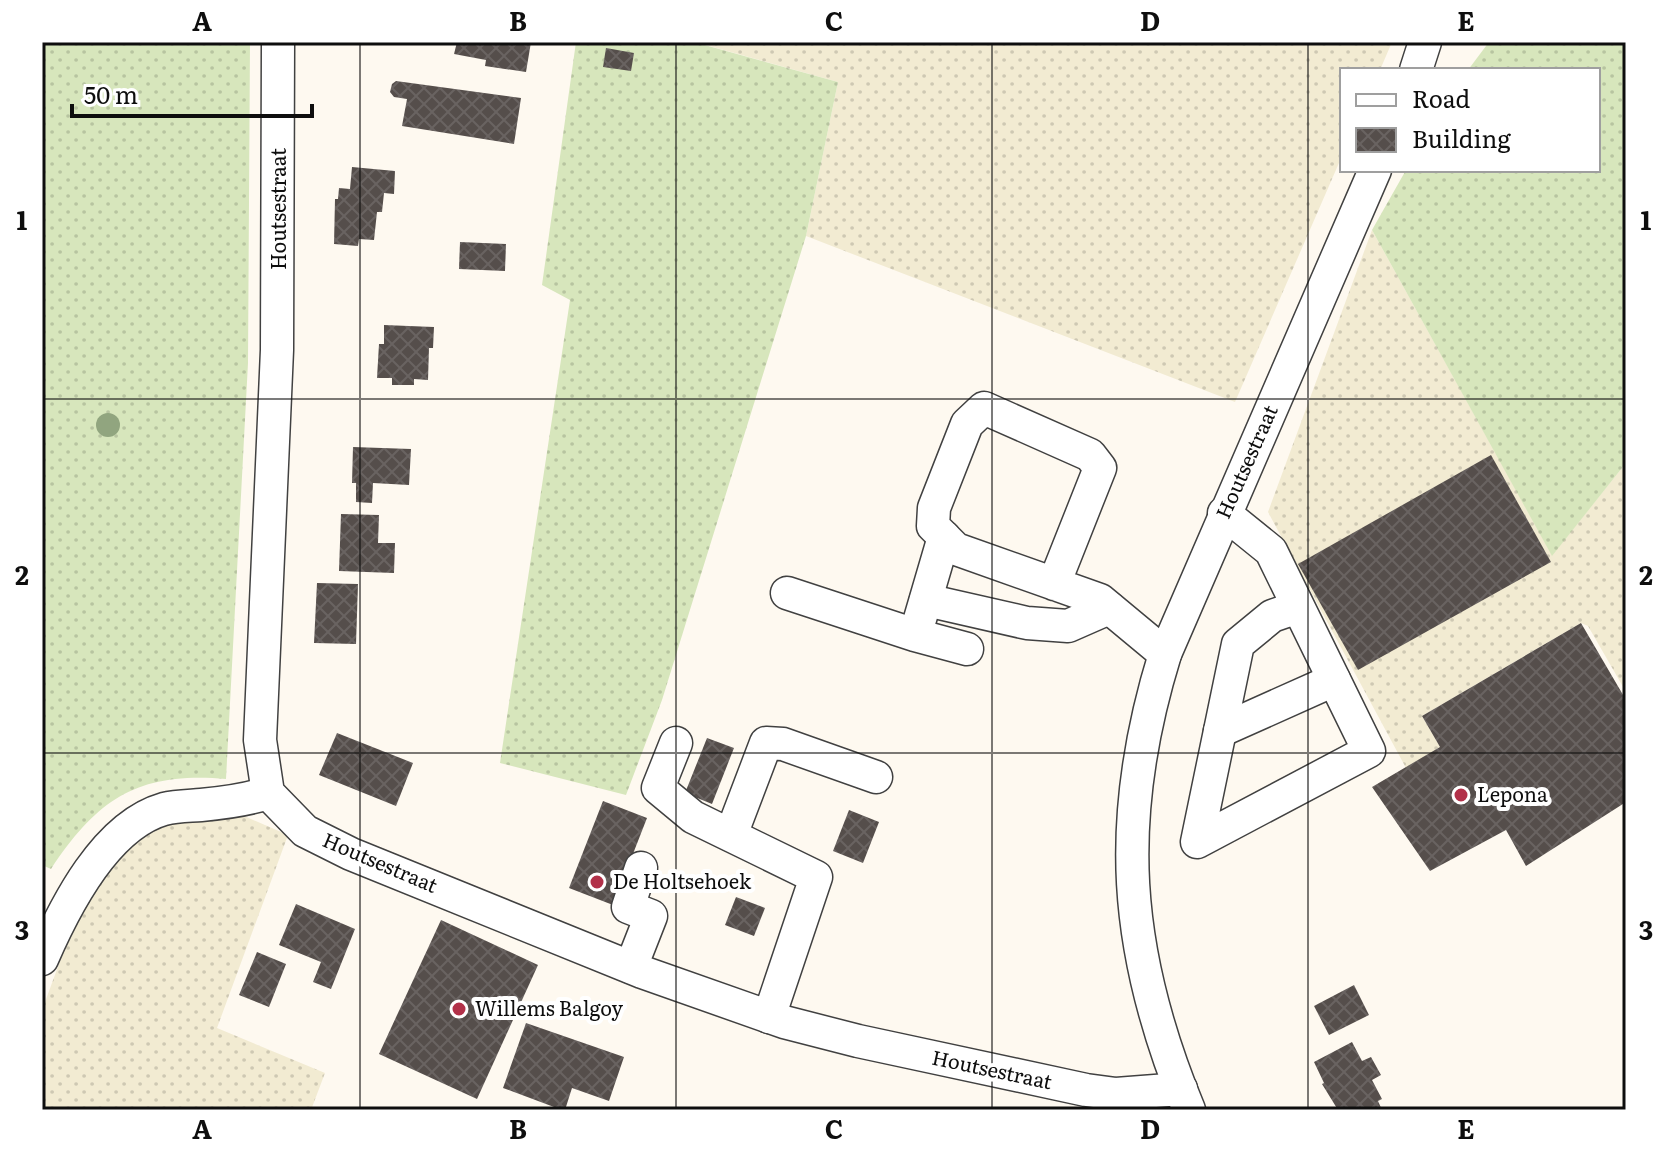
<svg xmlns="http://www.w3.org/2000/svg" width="1668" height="1152" font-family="Literata,serif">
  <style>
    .farmland { fill: url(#farmland-dots) }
    .grass { fill: url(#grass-dots) }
    .building { fill: url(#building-cross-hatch) }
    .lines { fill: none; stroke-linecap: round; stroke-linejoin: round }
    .minor-casing { stroke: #414141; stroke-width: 35 }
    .minor { stroke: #fff; stroke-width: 32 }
    .tree { fill: #91a57f }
    .grid { fill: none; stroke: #0e0e0e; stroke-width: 2; stroke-opacity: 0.55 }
    .poi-dot { fill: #b23149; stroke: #fff; stroke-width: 3 }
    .labels { text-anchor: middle; stroke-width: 8; stroke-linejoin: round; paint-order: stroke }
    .street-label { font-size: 20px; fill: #0e0e0e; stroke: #fff }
    .poi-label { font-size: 20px; fill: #0e0e0e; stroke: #fff; text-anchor: start }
    .neatline { fill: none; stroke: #0e0e0e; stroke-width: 3 }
    .grid-label { font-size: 26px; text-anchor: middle; font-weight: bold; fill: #0e0e0e }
  </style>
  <defs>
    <pattern id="farmland-dots" width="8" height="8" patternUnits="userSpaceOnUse" patternTransform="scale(2)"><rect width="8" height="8" fill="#f2ebd2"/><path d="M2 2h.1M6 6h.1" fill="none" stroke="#cec8b3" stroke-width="1.8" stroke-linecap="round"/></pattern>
    <pattern id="grass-dots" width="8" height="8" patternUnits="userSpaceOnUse" patternTransform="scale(2)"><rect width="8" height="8" fill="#d7e6bc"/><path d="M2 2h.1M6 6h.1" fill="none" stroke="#b7c4a0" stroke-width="1.8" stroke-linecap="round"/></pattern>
    <pattern id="building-cross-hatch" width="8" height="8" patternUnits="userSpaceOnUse" patternTransform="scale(2)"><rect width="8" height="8" fill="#554e4b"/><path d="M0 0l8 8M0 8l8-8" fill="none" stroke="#696361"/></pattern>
  </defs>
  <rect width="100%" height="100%" fill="#fef9f0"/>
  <g class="farmland">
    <polygon points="695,42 1392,42 1380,70 1342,70 1342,156 1235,402 806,236 838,82"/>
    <polygon points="1372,230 1552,555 1626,463 1626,692 1588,626 1581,623 1422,716 1440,747 1406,768 1268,512"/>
    <polygon points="244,816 288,835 217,1028 325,1073 311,1110 42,1110 42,1013 45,1002 63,953 89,901 128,842 173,823"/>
  </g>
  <g class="grass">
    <path d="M42 42H250L248 363 226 779C139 772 99 797 51 869L42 865Z"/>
    <polygon points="576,42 694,42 838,82 806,236 662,700 626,795 500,763 570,300 542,285"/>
    <polygon points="1489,42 1626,42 1626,463 1552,556 1372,230 1406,170 1598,170 1598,70 1468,70"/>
  </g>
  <g class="building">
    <polygon points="457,42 531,42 526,72 485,66 486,60 454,54"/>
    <polygon points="606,48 634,53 631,71 603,67"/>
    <polygon points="396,81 521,98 514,144 402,126 407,99 394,97 390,92 392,84"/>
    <polygon points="352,167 395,171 394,194 384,193 382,212 377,212 374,240 359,239 358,246 334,244 335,199 338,199 339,188 350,189"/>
    <polygon points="460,242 506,244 505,271 459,269"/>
    <polygon points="384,325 434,327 433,348 429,348 428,380 414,379 414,385 392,385 392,378 377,378 379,344 384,344"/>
    <polygon points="353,447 411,449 409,485 373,483 372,503 356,502 356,483 352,483"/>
    <polygon points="1491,455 1551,562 1358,670 1298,564"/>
    <polygon points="341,514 379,515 378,543 395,543 394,573 339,571"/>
    <polygon points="317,583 358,584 356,644 314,643"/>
    <polygon points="1581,623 1626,700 1626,802 1526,866 1506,830 1430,871 1372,787 1440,747 1422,716"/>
    <polygon points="337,733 413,763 396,806 319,775"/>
    <polygon points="707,738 734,748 712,804 685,793"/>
    <polygon points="603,801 647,818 613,905 569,888"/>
    <polygon points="849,810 879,822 863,863 833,851"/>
    <polygon points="736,897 765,908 754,936 725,925"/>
    <polygon points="296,904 355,929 331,989 313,982 321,962 279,945"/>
    <polygon points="441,920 538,965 477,1099 379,1054"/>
    <polygon points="257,952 286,964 269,1007 239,995"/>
    <polygon points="1354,985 1369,1015 1329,1035 1314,1006"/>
    <polygon points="526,1023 624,1057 609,1101 572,1088 565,1110 562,1110 503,1088"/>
    <polygon points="1352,1042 1362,1061 1371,1057 1381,1075 1372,1080 1382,1099 1378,1101 1382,1110 1338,1110 1322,1084 1324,1083 1314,1062"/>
  </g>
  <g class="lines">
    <defs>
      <g id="minor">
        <polyline points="278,42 277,350 260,740 268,793 305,831 351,854 642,972 784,1022 858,1041 1086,1090 1116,1094 1181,1089"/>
        <polyline points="1416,70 1425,42"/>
        <polyline points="1224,513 1271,551 1369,751 1197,842 1238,644 1272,616 1298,607"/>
        <polyline points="1054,584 1100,468 1090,455 984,408 967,424 934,508 933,526 956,549 1100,600 1165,654"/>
        <polyline points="787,593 915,635 967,649"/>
        <polyline points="926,600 1027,623 1068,626 1109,608"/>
        <polyline points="920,619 944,537"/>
        <polyline points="1220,731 1334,680"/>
        <polyline points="676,743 658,788 693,817 816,877 769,1017"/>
        <polyline points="731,835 766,743 783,744 876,777"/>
        <path d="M42 959C65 906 105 826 164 809 176 806 189 806 201 805 224 803 246 800 268 793"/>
        <polyline points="631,967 651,916 628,907 641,868"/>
        <path d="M1189 1110C1123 951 1114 819 1165 654L1375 170"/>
      </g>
    </defs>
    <use href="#minor" class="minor-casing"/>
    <use href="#minor" class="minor"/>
  </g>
  <circle class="tree" cx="108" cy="425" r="12"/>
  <path class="grid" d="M360 42V1110M676 42V1110M992 42V1110M1308 42V1110M42 399H1626M42 753H1626"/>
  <g class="poi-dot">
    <circle cx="1461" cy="795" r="8"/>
    <circle cx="597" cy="882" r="8"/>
    <circle cx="459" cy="1009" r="8"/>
  </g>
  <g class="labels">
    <g class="street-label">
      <text transform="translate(279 209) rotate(-90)" y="7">Houtsestraat</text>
      <text transform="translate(1247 462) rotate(-66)" y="7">Houtsestraat</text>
      <text transform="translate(380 863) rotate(23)" y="7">Houtsestraat</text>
      <text transform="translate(992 1070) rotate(12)" y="7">Houtsestraat</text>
    </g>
    <g class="poi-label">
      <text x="1477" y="802">Lepona</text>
      <text x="613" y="889">De Holtsehoek</text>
      <text x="475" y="1016">Willems Balgoy</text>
    </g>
  </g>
  <rect width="1668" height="1152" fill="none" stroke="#ffffff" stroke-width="88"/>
  <rect x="1340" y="68" width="260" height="104" fill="#ffffff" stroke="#9f9f9f" stroke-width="2"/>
  <rect x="1356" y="94" width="40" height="12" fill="#ffffff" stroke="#9f9f9f" stroke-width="2"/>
  <text x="1412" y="108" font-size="24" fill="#0e0e0e">Road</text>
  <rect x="1356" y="128" width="40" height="24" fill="url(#building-cross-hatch)" stroke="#9f9f9f" stroke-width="2"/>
  <text x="1412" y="148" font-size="24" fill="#0e0e0e">Building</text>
  <path d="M72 104v12h240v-12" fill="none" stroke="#0e0e0e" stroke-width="4"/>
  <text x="84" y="104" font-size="24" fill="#0e0e0e" stroke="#ffffff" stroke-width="6" paint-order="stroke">50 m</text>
  <rect x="44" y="44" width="1580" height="1064" class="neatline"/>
  <g class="grid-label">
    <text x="202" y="31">A</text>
    <text x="518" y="31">B</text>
    <text x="834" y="31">C</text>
    <text x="1150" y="31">D</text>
    <text x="1466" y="31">E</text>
    <text x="22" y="230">1</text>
    <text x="1646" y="230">1</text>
    <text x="22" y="585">2</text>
    <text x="1646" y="585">2</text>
    <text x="22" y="940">3</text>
    <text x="1646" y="940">3</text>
    <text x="202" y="1139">A</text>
    <text x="518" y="1139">B</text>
    <text x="834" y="1139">C</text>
    <text x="1150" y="1139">D</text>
    <text x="1466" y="1139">E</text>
  </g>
</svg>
